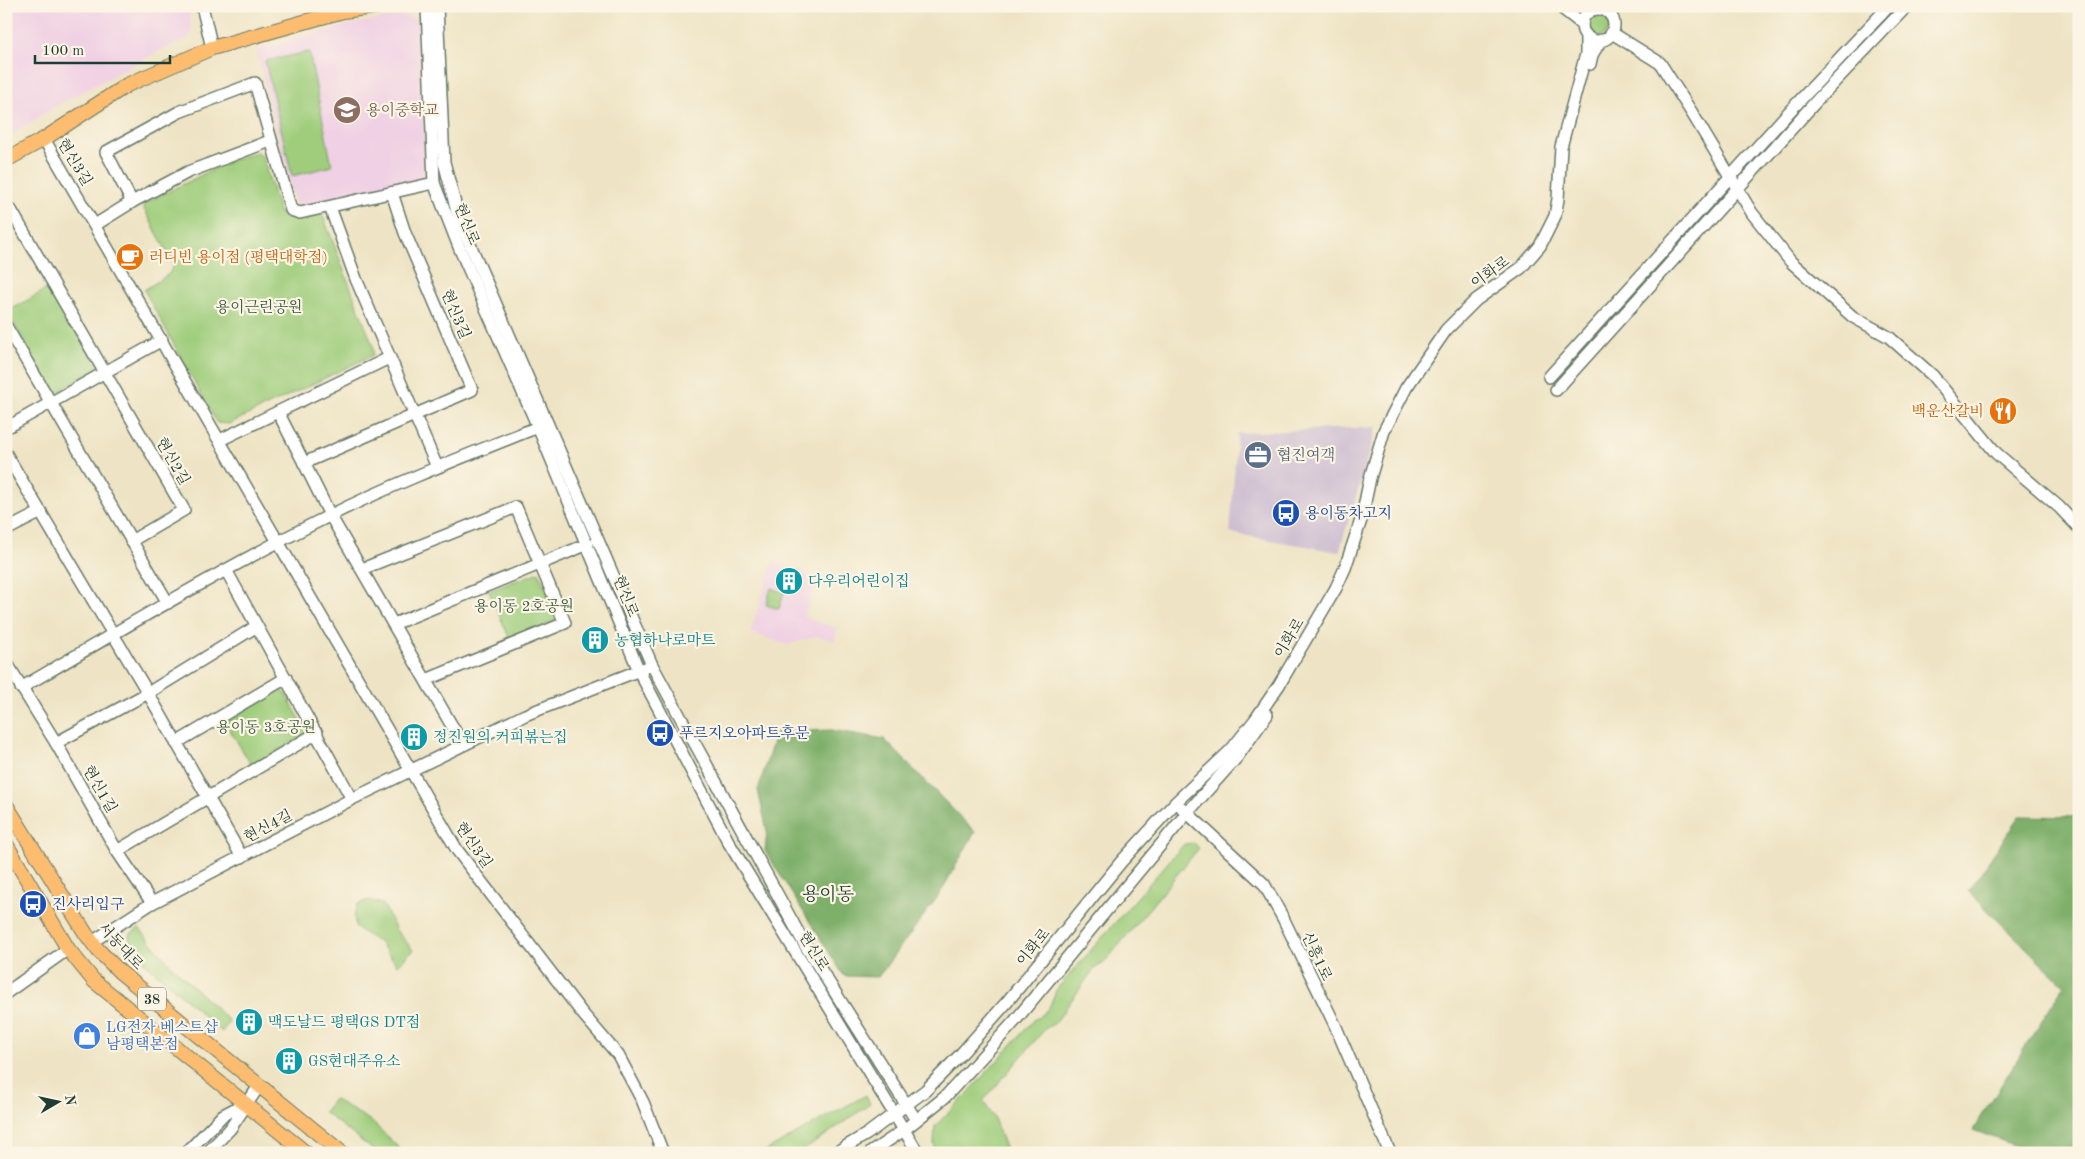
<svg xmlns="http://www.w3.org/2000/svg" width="2085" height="1159" font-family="'Old Standard TT','Noto Serif KR',serif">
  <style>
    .built { fill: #f0d0e4 }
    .industrial { fill: #cebed1 }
    .green { fill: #9fcd7b; stroke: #5f8558 }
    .forest { fill: #7fb06b; stroke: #4f7650 }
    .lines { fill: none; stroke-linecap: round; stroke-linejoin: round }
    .minor-casing { stroke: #677767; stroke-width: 14 }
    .major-casing { stroke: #677767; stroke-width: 16 }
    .minor { stroke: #fff; stroke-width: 11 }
    .major { stroke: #fcbd6f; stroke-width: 14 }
    .labels { text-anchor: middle; stroke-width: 4.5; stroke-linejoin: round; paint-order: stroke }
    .shield { fill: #fcf5e5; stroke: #617469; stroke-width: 1 }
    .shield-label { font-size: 14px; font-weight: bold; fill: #1f3d34 }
    .education-label { font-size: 15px; fill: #785e54; stroke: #fcf5e5; text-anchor: start }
    .street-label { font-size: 15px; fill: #1f3d34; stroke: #fcf5e5 }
    .food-label { font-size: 15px; fill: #c56008; stroke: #fcf5e5; text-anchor: start }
    .park-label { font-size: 15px; fill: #395a42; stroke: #fcf5e5 }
    .service-label { font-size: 15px; fill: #4e5e75; stroke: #fcf5e5; text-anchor: start }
    .transit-label { font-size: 15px; fill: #164399; stroke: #fcf5e5; text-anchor: start }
    .culture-label { font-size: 15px; fill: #0d838f; stroke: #fcf5e5; text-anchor: start }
    .shop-label { font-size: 15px; fill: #366cbe; stroke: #fcf5e5; text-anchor: start }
    .quarter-label { font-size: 18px; fill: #1f3d34; stroke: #fcf5e5 }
  </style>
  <rect width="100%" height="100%" fill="#fcf5e5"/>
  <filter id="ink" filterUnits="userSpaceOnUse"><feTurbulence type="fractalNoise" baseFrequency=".02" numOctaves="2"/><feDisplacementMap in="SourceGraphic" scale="10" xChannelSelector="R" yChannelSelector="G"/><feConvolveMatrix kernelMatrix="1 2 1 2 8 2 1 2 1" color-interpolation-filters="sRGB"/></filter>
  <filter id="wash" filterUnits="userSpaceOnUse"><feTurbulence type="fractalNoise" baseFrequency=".0096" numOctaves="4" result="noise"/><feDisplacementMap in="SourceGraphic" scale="20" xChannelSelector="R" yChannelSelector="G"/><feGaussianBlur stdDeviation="1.12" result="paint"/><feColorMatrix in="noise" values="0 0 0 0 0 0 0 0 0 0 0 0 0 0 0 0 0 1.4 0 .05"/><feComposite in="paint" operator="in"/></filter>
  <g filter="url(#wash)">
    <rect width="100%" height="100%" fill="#eee4c5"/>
    <g class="built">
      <polygon points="6,6 188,6 192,31 186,40 165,48 56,106 6,138"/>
      <polygon points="400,16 412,17 419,25 425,169 424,174 421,178 301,207 295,203 256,50 347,25"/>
      <polygon points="773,562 817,577 804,617 838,629 834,641 816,636 788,645 750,633"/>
    </g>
    <polygon class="industrial" points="1377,427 1339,552 1230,533 1237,433"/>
    <g class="green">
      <circle cx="1598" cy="25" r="12"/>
      <polygon points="309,52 332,166 292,176 265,61"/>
      <polygon points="257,152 262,156 280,214 292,218 317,212 323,216 373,346 373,355 229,424 217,423 144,290 169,274 174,265 142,205 225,163"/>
      <polygon points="52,286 99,367 55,394 7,312"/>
      <polygon points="539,572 558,620 510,640 489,591"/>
      <polygon points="771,588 784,593 779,609 766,605"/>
      <polygon points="282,688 308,733 252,766 223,719"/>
      <path d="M1194 843 1199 848 1104 963 1094 969 1055 1023 1046 1028 983 1101 994 1118 1007 1153H938L934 1145 935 1126 968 1093 1034 1020C1047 1013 1052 1004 1056 990L1184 844Z"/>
      <polygon points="368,900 383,904 396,930 413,950 397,965 380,943 356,928 354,915 358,904"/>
      <polygon points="139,928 171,965 229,1021 222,1032 131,950 129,935"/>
      <polygon points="866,1095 870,1104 800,1153 762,1153"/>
      <polygon points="334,1099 371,1121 404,1153 377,1153 324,1112"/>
    </g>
    <g class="forest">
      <polygon points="832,730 884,739 975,832 939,895 878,977 844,976 765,851 767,831 758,790 776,732"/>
      <polygon points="2020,816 2079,817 2079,1153 2035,1153 1973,1130 2064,985 1968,891"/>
    </g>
  </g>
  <g filter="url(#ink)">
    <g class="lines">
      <defs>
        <g id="minor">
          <polyline points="202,6 212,48"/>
          <polyline points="427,6 434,183 459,247 538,427 639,671 729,843 918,1153"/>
          <polyline points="437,6 444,162 459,219 652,665 805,945 916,1120"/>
          <polyline points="1559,6 1582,24"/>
          <circle cx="1598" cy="25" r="16"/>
          <polyline points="1612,33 1660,63 1692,113 1752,213 1791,262 1853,317 1889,337 1932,375 1996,453 2059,507 2079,528"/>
          <polyline points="1590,64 1592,55 1601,40"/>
          <polyline points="44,139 457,850 582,1013 618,1055 643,1102 663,1153"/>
          <polyline points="392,193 405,233 472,390 304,463 330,515 463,745"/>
          <polyline points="132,202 106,152 179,112 255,83 291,210 300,213 434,183"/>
          <polyline points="330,207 356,279 437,467"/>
          <polyline points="6,212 11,210 184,510 131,541"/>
          <polyline points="95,225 132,202 188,172 270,141"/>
          <polyline points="6,326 168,603"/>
          <polyline points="1549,377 1789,112 1889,6"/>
          <polyline points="1556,390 1820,97 1907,6"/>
          <polyline points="278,412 304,463"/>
          <polyline points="6,428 162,340"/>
          <polyline points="220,440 389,358"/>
          <polyline points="6,454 148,693 242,857"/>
          <polyline points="6,530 41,512"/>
          <polyline points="362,569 516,507 565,623 426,680"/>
          <polyline points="226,570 352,799"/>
          <polyline points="394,624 588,544"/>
          <polyline points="6,662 56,743 117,851 152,903"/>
          <path d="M21 688C123 628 224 568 329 516 397 482 468 455 538 427"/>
          <polyline points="56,743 148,693 257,626"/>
          <polyline points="176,743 286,678"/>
          <polyline points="1182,808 1264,884 1283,918 1335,1025 1390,1153"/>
          <polyline points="117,851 317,733"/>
          <polyline points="92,942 152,903 352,799 525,715 645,668"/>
          <polyline points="6,993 68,949"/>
          <polyline points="186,1153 223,1115 244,1104"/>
          <polyline points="207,1153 230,1129 259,1086"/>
          <polyline points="835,1153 867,1134 926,1090 961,1054 1007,1002 1121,862 1176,802 1231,750 1255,720 1279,685 1336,588 1345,568 1362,517 1370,478 1384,431 1406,388 1446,330 1476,300 1521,268 1540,246 1555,216 1558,199 1561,147 1586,54 1586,35"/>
          <polyline points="870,1153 904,1130 945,1097 1014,1022 1187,813 1237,757 1267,715"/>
        </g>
        <g id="major">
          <polyline points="6,160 44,139 127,85 212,48 343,11 381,6"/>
          <polyline points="6,805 86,934 98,950 120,972 342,1153"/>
          <polyline points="6,844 68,949 94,981 306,1153"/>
        </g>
      </defs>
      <use href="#minor" class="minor-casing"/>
      <use href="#major" class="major-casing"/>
      <use href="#minor" class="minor"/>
      <use href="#major" class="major"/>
    </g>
  </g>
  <defs>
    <symbol id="school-disc" viewBox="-11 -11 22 22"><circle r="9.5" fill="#8d6e63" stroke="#fcf5e5"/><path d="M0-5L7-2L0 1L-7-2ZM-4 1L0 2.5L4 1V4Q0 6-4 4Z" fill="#fff"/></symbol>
    <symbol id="cafe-disc" viewBox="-11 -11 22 22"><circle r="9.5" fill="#e8710a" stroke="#fcf5e5"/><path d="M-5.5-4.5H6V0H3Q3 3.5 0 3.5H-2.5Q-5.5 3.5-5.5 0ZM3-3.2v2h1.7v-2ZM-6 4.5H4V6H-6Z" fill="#fff"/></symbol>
    <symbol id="restaurant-disc" viewBox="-11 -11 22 22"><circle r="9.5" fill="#e8710a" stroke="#fcf5e5"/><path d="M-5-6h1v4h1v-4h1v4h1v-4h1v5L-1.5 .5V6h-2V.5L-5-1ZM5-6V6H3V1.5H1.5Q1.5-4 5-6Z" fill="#fff"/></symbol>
    <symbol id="office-disc" viewBox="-11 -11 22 22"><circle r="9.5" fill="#5c6f8a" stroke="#fcf5e5"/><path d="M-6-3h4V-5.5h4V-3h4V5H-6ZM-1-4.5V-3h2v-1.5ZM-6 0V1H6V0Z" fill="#fff"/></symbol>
    <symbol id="bus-disc" viewBox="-11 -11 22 22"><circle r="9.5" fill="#1a4fb4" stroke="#fcf5e5"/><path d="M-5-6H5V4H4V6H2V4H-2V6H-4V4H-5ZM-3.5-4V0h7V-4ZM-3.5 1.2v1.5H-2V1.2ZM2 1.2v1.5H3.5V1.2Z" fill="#fff"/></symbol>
    <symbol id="building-disc" viewBox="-11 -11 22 22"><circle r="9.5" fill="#0f9aa8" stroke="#fcf5e5"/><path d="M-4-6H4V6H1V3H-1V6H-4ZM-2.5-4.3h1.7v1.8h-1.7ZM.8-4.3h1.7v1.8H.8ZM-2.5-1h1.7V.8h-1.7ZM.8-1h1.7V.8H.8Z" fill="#fff"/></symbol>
    <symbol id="shop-disc" viewBox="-11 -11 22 22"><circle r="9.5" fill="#3f7fe0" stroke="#fcf5e5"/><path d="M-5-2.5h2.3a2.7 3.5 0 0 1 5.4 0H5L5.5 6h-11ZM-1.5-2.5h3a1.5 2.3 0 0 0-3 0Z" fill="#fff"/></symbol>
  </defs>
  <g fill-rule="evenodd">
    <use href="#school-disc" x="331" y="94" width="32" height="32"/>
    <use href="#cafe-disc" x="114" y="241" width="32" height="32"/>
    <use href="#restaurant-disc" x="1987" y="395" width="32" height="32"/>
    <use href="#office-disc" x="1242" y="439" width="32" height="32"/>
    <use href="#bus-disc" x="1270" y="497" width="32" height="32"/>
    <use href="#building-disc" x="773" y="565" width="32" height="32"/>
    <use href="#building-disc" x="579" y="624" width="32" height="32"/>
    <use href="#bus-disc" x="644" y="717" width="32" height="32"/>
    <use href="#building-disc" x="398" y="721" width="32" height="32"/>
    <use href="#bus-disc" x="17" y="888" width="32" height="32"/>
    <use href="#building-disc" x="233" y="1006" width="32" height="32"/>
    <use href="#shop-disc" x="71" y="1020" width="32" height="32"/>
    <use href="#building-disc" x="273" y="1045" width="32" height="32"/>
  </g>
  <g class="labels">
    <rect class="shield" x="138" y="987.5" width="28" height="23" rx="4"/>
    <g class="shield-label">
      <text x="152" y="1004">38</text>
    </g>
    <g class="education-label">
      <text x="366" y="115">용이중학교</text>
    </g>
    <g class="street-label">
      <text transform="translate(75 162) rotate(59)" y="5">현신3길</text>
      <text transform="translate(467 224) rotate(68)" y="5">현신로</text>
      <text transform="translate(1490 272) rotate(-36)" y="5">이화로</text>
      <text transform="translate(456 314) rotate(67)" y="5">현신3길</text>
      <text transform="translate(173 461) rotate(60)" y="5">현신2길</text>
      <text transform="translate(626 596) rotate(68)" y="5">현신로</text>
      <text transform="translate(1289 638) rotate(-59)" y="5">이화로</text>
      <text transform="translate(100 789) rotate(60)" y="5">현신1길</text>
      <text transform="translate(268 826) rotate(-28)" y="5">현신4길</text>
      <text transform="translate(474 845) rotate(55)" y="5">현신3길</text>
      <text transform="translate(121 946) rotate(47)" y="5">서동대로</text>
      <text transform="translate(1033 947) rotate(-51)" y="5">이화로</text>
      <text transform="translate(814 951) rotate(59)" y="5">현신로</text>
      <text transform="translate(1317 956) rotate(65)" y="5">신흥1로</text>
    </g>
    <g class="food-label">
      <text x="149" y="262">러디빈 용이점 (평택대학점)</text>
      <text x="1984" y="416" text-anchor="end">백운산갈비</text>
    </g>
    <g class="park-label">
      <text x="259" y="312">용이근린공원</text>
      <text x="524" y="611">용이동 2호공원</text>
      <text x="266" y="732">용이동 3호공원</text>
    </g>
    <g class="service-label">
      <text x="1277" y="460">협진여객</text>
    </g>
    <g class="transit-label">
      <text x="1305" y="518">용이동차고지</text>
      <text x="679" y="738">푸르지오아파트후문</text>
      <text x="52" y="909">진사리입구</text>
    </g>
    <g class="culture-label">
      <text x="808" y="586">다우리어린이집</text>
      <text x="614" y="645">농협하나로마트</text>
      <text x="433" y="742">정진원의 커피볶는집</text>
      <text x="268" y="1027">맥도날드 평택GS DT점</text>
      <text x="308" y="1066">GS현대주유소</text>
    </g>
    <g class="shop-label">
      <text x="106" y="1032">LG전자 베스트샵<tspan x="106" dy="17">남평택본점</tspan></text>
    </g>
    <g class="quarter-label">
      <text x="828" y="900">용이동</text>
    </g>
  </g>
  <rect width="2085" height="1159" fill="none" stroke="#fcf5e5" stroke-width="25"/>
  <g transform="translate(58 1102) rotate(81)" stroke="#fcf5e5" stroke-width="4" paint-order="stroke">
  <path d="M0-4L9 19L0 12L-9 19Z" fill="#1f3d34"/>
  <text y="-8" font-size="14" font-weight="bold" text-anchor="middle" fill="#1f3d34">N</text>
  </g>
  <path d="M35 55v8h135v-8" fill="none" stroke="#1f3d34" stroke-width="2.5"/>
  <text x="42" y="55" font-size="15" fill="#1f3d34" stroke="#fcf5e5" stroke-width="4" paint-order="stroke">100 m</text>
</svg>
